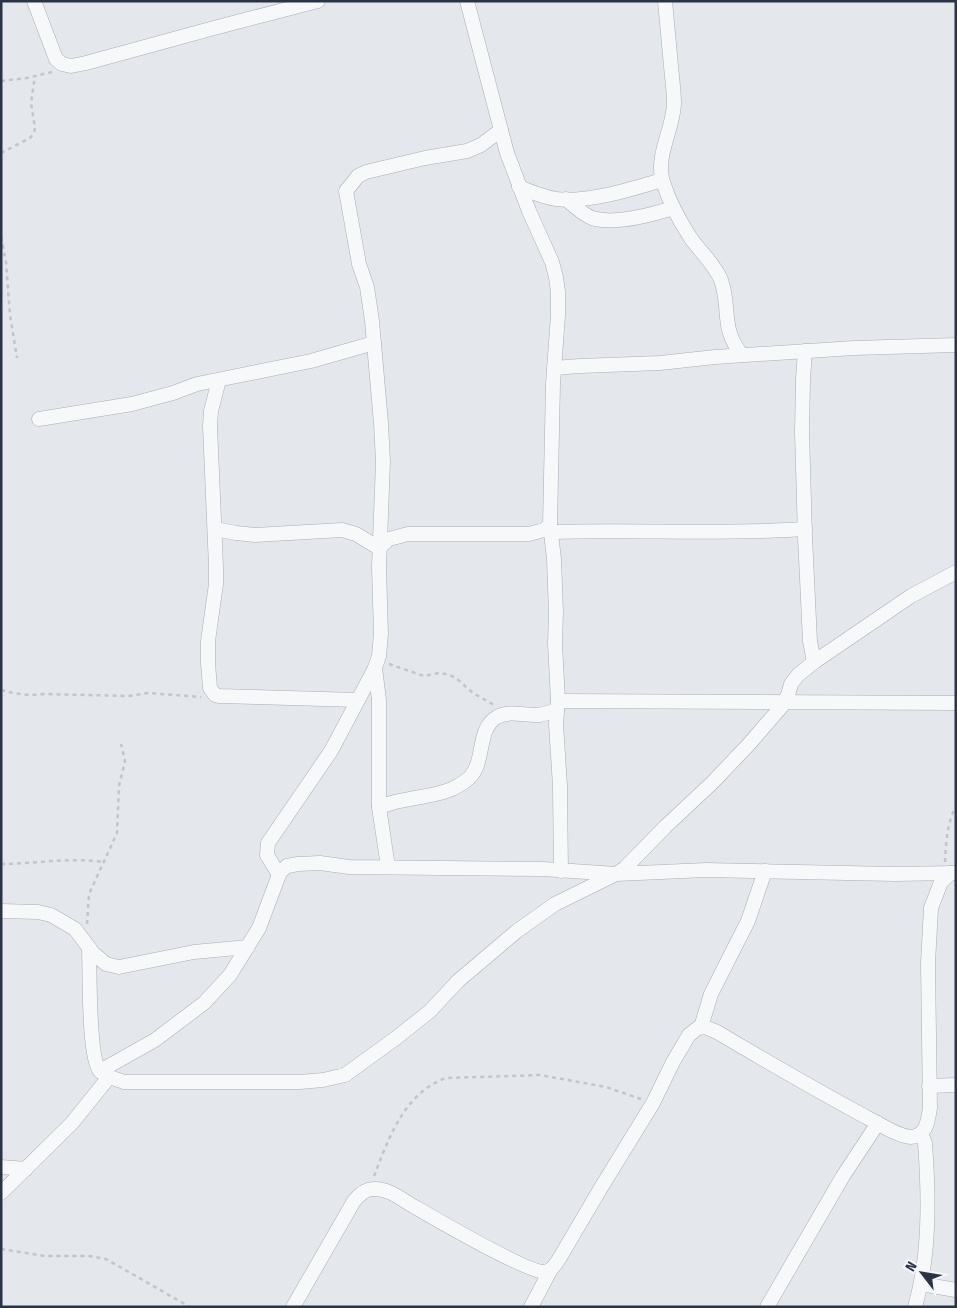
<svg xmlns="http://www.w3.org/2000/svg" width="957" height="1308" font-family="'Fira Sans Condensed',sans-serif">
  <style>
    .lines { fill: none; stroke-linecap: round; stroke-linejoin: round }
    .minor-casing { stroke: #a9aeb7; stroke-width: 15 }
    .path { stroke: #c2c5cb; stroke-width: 2.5; stroke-dasharray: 4 4; stroke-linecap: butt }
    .minor { stroke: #f7f8fa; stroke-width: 14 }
  </style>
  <rect width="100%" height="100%" fill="#e4e7ec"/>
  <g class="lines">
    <defs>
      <g id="minor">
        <polyline points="34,1 56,59 62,64 71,66 86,63 214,28 318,1"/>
        <path d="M665 1C667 23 669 44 671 66 672 78 674 91 674 104 673 130 655 156 663 182 669 201 679 220 690 237 700 252 714 263 721 280 731 308 720 328 742 355"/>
        <path d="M519 187C531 192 543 197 556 199 587 203 632 189 662 180"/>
        <path d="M566 199C574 206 582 214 592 218 615 225 651 215 673 208"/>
        <polyline points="805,351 803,379 802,432 805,537 810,641 814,662"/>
        <polyline points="554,368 580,366 660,363 715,357 854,348 956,345"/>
        <polyline points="219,380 211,411 210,426 216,567 216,584 208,641 208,663 210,688 215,695 219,696 358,700"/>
        <polyline points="39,419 132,404 173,393 197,384 311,361 374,343"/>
        <polyline points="550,525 554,559 556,613 555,643 558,701 556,724 560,786 561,871"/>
        <polyline points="215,529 236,533 255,535 342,530 356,534 379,548 389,539 408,534 529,534 544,530 550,525 553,384 558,315 558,292 556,277 552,262 529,211 507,153 467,1"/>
        <path d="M551 532C636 529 720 535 805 529"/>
        <polyline points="375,668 379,700 379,807 388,867"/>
        <polyline points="558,701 956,703"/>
        <path d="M379 807C388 804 396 801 405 800 428 795 450 795 469 778 486 762 476 729 497 717 510 710 525 716 539 715 545 714 551 712 557 710"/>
        <polyline points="279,875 267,855 268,843 331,751 375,668 379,656 381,634 379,567 383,462 381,423 372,321 367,287 359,264 346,191 358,176 366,172 425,158 467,151 481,145 501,130"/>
        <polyline points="1,911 38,912 51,915 75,929 93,953 106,964 119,967 194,952 248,947"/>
        <path d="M89 948C90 970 88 1058 100 1071 105 1077 117 1079 124 1082H300L323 1080 345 1075 396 1038 430 1011 458 981 517 931 555 904 616 874 625 868 665 827 713 782 750 743 782 706 788 695 791 684 798 675 814 662 911 596 956 572"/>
        <polyline points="701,1027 711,994 748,921 765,871"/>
        <polyline points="100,1071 155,1040 204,1003 230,975 259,928 280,872 287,866 298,864 320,863 349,867 543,869 616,874 706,870 894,874 955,873"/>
        <polyline points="929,1086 956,1085"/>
        <polyline points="1,1167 26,1169"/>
        <polyline points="1,1193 72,1123 109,1077"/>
        <polyline points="921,1284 956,1290"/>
        <path d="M293 1307 354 1201C359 1195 365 1189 373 1189 389 1188 402 1200 415 1207 434 1218 530 1274 546 1272 552 1270 556 1264 559 1259L602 1186 653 1103 673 1062 689 1035 698 1028 705 1027 717 1032C766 1061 816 1090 866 1117 878 1123 899 1137 911 1137 927 1136 928 1120 930 1108L928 963 931 908 941 882 951 873"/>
        <polyline points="531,1307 551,1269"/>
        <polyline points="767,1307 843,1176 878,1123"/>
        <path d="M915 1307C930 1255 929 1197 925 1143L921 1133"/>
      </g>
    </defs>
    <use href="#minor" class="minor-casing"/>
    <g class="path">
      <polyline points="1,81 27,78 52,72"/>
      <polyline points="1,153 30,138 34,133 35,128 31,103 35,76"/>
      <polyline points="1,237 6,262 10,315 17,358"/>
      <polyline points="389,664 424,676 439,673 447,674 456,678 473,693 494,705"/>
      <path d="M1 690C16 694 29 696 44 694L129 696 148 693 201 697"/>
      <path d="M945 862C946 842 947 823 956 806"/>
      <path d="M1 864C35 864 69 857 103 862"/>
      <polyline points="87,924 89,894 117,833 119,786 125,761 121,744"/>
      <path d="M374 1176C389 1138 404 1093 446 1078L540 1075 606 1087 641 1099"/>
      <polyline points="1,1249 45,1256 89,1256 106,1259 190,1307"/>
    </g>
    <use href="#minor" class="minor"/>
  </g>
  <rect width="957" height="1308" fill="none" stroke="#2b3445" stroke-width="5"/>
  <g transform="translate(922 1273) rotate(301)" stroke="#f4f6f9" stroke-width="4" paint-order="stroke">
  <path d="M0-4L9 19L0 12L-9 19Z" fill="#2b3445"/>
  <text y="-8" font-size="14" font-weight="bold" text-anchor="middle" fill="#2b3445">N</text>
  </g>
</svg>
